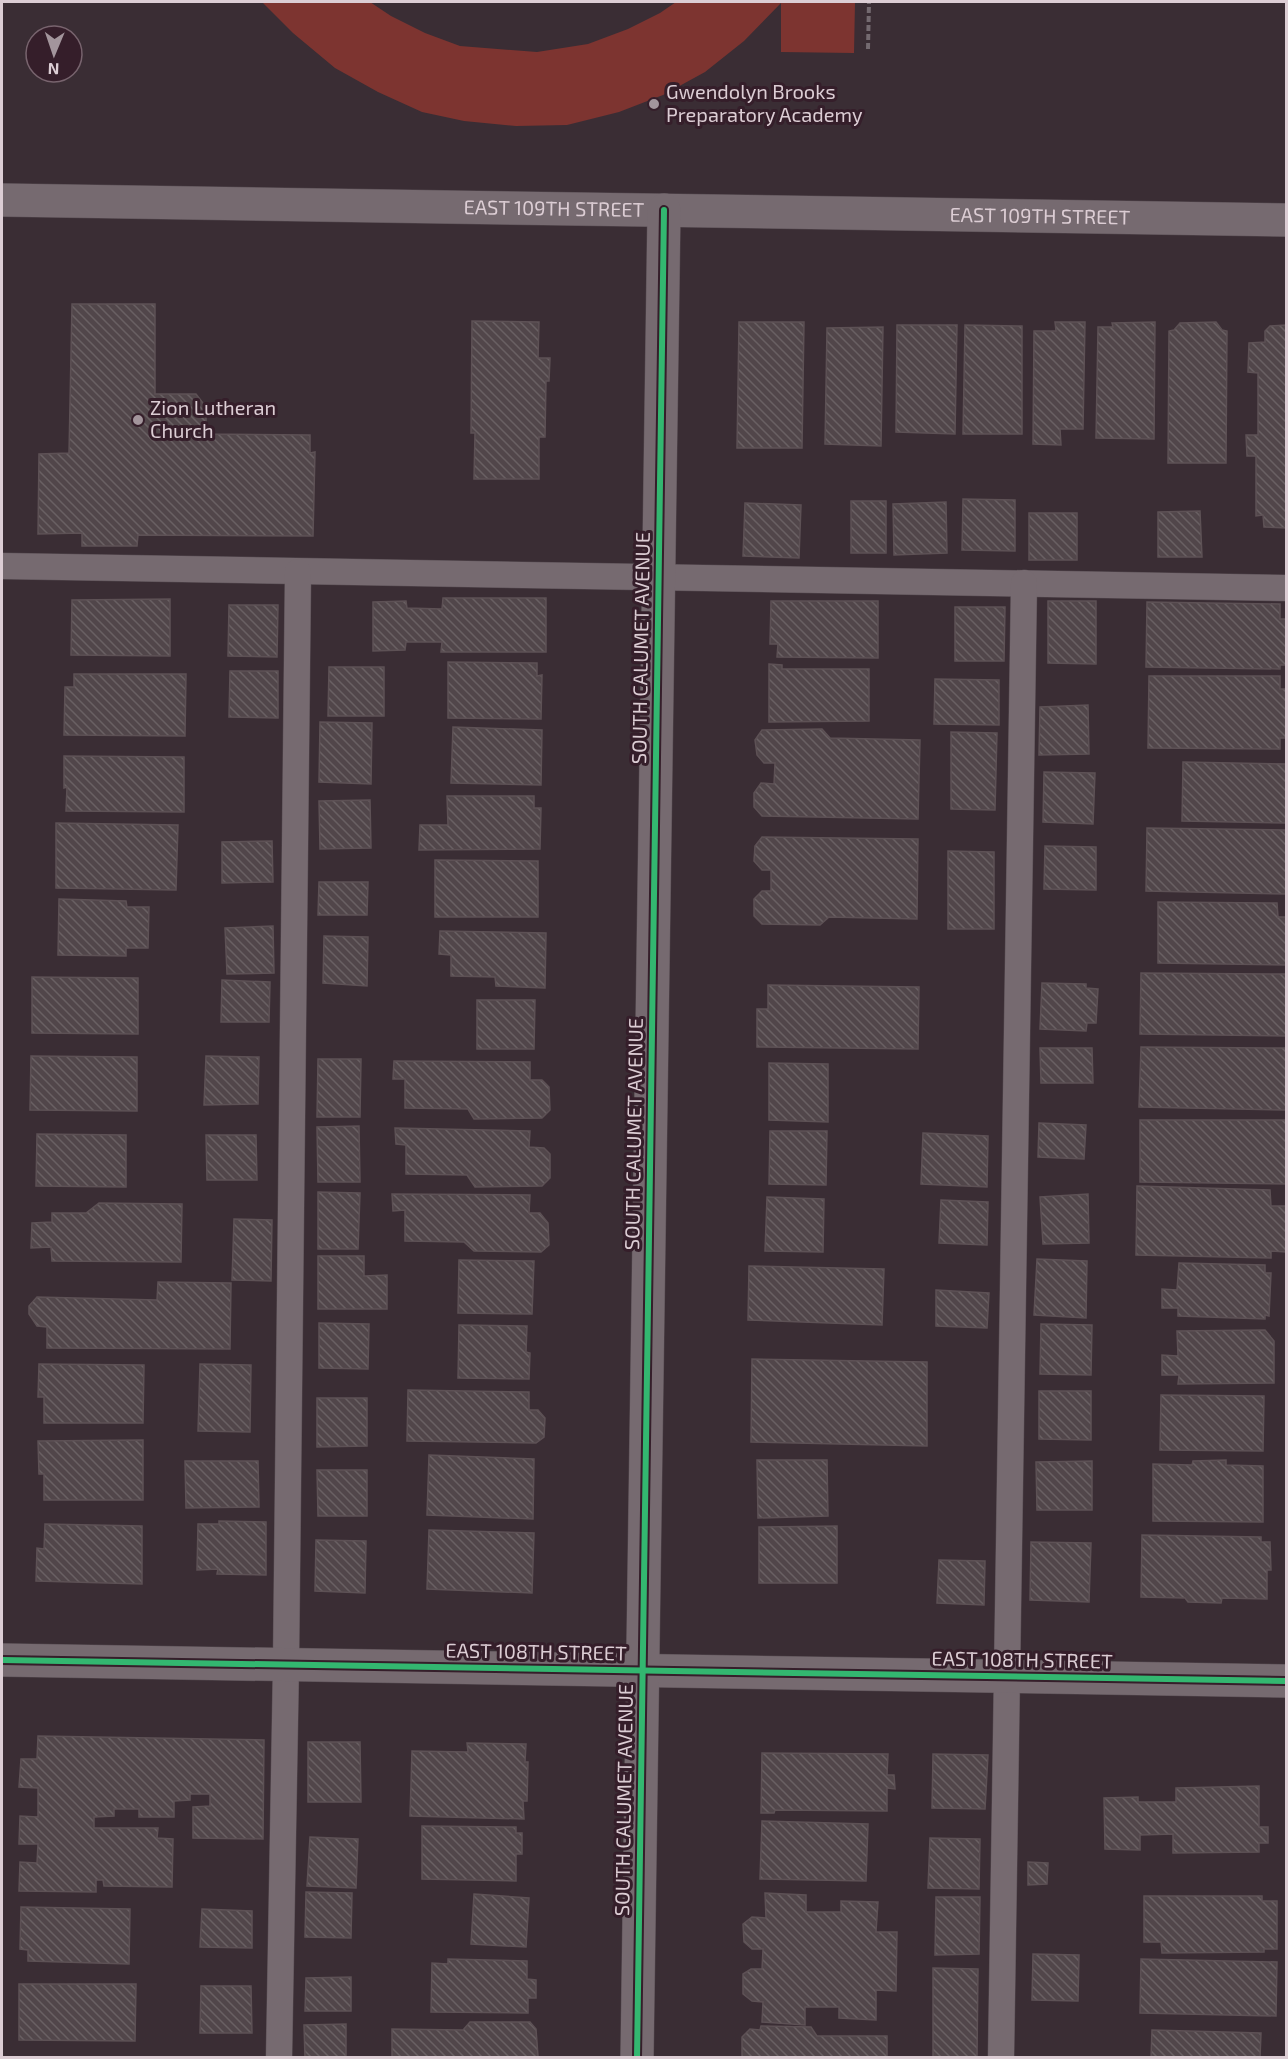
<svg xmlns="http://www.w3.org/2000/svg" width="1288" height="2059" font-family="'Exo 2',sans-serif">
  <style>
    .pitch { fill: #7d3430 }
    .building { fill: url(#building-back-hatch); stroke: #5d5155; stroke-width: 1.5 }
    .lines { fill: none; stroke-linecap: round; stroke-linejoin: round }
    .service-casing { stroke: #554a50; stroke-width: 27 }
    .minor-casing { stroke: #554a50; stroke-width: 34 }
    .path { stroke: #746a70; stroke-width: 4; stroke-dasharray: 6 3; stroke-linecap: butt }
    .service { stroke: #766a70; stroke-width: 26 }
    .minor { stroke: #766a70; stroke-width: 33 }
    .cycleway-casing { stroke: #351e2a; stroke-width: 10 }
    .cycleway { stroke: #33b770; stroke-width: 6 }
    .poi-dot { fill: #a3959c; stroke: #351e2a; stroke-width: 2 }
    .labels { text-anchor: middle; stroke-width: 6; stroke-linejoin: round; paint-order: stroke }
    .poi-label { font-size: 20px; fill: #dccdd4; stroke: #351e2a; text-anchor: start }
    .street-label { font-size: 20px; fill: #dccdd4; stroke: #351e2a }
  </style>
  <defs>
    <pattern id="building-back-hatch" width="6" height="6" patternUnits="userSpaceOnUse" patternTransform="scale(1.5)"><rect width="6" height="6" fill="#51464a"/><path d="M-1 5l2 2M0 0l6 6M5-1l2 2" fill="none" stroke="#696063"/></pattern>
  </defs>
  <rect width="100%" height="100%" fill="#3a2d34"/>
  <polygon class="pitch" points="262,2 370,2 391,16 425,33 460,46 537,52 588,44 628,29 660,13 676,2 855,2 854,53 781,52 781,3 744,41 705,72 663,95 619,112 567,125 516,126 464,121 422,112 378,92 335,68 293,33"/>
  <g class="building">
    <polygon points="72,304 155,304 155,394 196,394 206,407 206,434 310,435 310,453 315,452 313,536 138,535 137,546 82,546 82,533 38,534 39,454 69,453"/>
    <polygon points="472,321 539,322 538,358 550,358 549,381 546,381 545,437 539,437 539,479 474,479 475,433 471,433"/>
    <polygon points="739,322 804,322 802,448 737,448"/>
    <polygon points="1055,322 1085,322 1083,429 1060,429 1061,445 1033,444 1034,331 1056,331"/>
    <polygon points="1155,322 1154,439 1096,438 1098,327 1113,327 1112,323"/>
    <polygon points="1216,322 1222,330 1227,331 1226,463 1168,463 1169,331 1174,330 1180,323"/>
    <polygon points="897,325 957,325 955,434 896,432"/>
    <polygon points="965,325 1022,326 1022,434 963,434"/>
    <polygon points="1286,325 1286,528 1264,527 1263,515 1256,516 1256,456 1247,456 1246,435 1258,435 1258,373 1248,372 1249,343 1265,342 1265,331 1270,326"/>
    <polygon points="883,327 881,446 825,444 827,328"/>
    <polygon points="963,499 1015,500 1015,551 962,550"/>
    <rect x="851" y="501" width="35" height="52"/>
    <polygon points="946,502 947,553 894,555 893,504"/>
    <polygon points="745,503 801,505 799,558 743,556"/>
    <polygon points="1200,511 1202,557 1158,557 1158,512"/>
    <rect x="1029" y="513" width="48" height="47"/>
    <polygon points="443,598 546,598 546,652 441,652 442,642 406,642 405,650 373,651 373,602 406,601 407,608 442,609"/>
    <polygon points="170,599 170,656 71,655 72,600"/>
    <polygon points="771,601 878,601 878,658 777,657 778,644 770,644"/>
    <polygon points="1048,601 1096,601 1096,664 1048,663"/>
    <polygon points="1147,602 1280,604 1280,619 1286,619 1286,665 1280,665 1280,669 1146,667"/>
    <polygon points="229,605 278,605 277,657 228,656"/>
    <polygon points="955,607 1005,607 1004,661 955,661"/>
    <polygon points="448,662 537,663 537,676 542,675 541,719 448,718"/>
    <polygon points="769,664 782,665 782,669 869,669 869,721 769,722"/>
    <polygon points="329,667 384,667 384,716 328,716"/>
    <polygon points="230,671 278,671 278,718 229,717"/>
    <polygon points="74,674 186,674 185,736 64,735 65,687 74,687"/>
    <polygon points="1149,676 1280,676 1280,689 1286,689 1286,738 1280,738 1280,749 1148,748"/>
    <polygon points="935,679 999,680 999,725 934,724"/>
    <polygon points="1088,705 1089,754 1039,755 1040,707"/>
    <polygon points="320,722 372,723 371,784 319,782"/>
    <polygon points="453,727 542,730 541,785 451,783"/>
    <polygon points="822,729 830,738 920,740 918,819 762,816 754,807 754,793 761,783 774,784 775,763 764,763 757,755 755,740 762,730"/>
    <polygon points="951,732 997,733 995,810 951,809"/>
    <polygon points="64,756 184,757 184,812 66,811 67,787 64,788"/>
    <polygon points="1183,762 1286,764 1286,823 1182,821"/>
    <polygon points="1044,772 1095,773 1093,824 1043,822"/>
    <polygon points="447,796 534,796 534,808 541,808 540,849 419,850 420,825 448,825"/>
    <polygon points="370,800 371,848 320,849 319,801"/>
    <polygon points="56,823 178,825 176,890 56,888"/>
    <polygon points="1147,828 1286,830 1286,894 1146,891"/>
    <polygon points="762,837 918,839 917,919 829,917 820,925 762,924 754,916 754,899 762,891 771,891 771,870 762,870 754,861 755,846"/>
    <polygon points="272,841 273,882 222,883 222,842"/>
    <polygon points="1045,846 1096,847 1096,890 1044,889"/>
    <polygon points="948,851 994,852 994,929 948,929"/>
    <polygon points="435,860 538,861 538,917 435,917"/>
    <polygon points="319,882 368,882 367,915 318,915"/>
    <polygon points="59,899 126,901 127,907 149,907 148,948 126,948 126,956 58,955"/>
    <polygon points="1158,902 1277,903 1278,917 1286,917 1286,965 1158,963"/>
    <polygon points="273,926 274,973 227,974 225,928"/>
    <polygon points="440,931 546,933 545,988 496,986 495,977 451,976 451,955 439,954"/>
    <polygon points="324,936 368,937 367,986 323,983"/>
    <polygon points="1141,973 1286,974 1286,1036 1140,1034"/>
    <polygon points="32,977 138,978 138,1034 32,1033"/>
    <polygon points="222,980 270,982 269,1022 221,1022"/>
    <polygon points="1042,983 1086,984 1086,988 1098,989 1096,1023 1087,1023 1086,1031 1040,1029"/>
    <polygon points="768,985 919,987 918,1049 757,1047 757,1009 768,1009"/>
    <polygon points="477,1000 535,1000 534,1049 477,1049"/>
    <polygon points="1141,1047 1286,1048 1286,1110 1139,1107"/>
    <polygon points="1040,1048 1092,1048 1093,1083 1041,1083"/>
    <polygon points="31,1056 137,1057 137,1111 30,1110"/>
    <polygon points="206,1056 259,1057 258,1104 204,1105"/>
    <polygon points="318,1059 361,1059 360,1117 317,1117"/>
    <polygon points="394,1061 530,1062 530,1080 542,1080 549,1087 550,1110 542,1118 474,1119 468,1109 405,1108 405,1079 393,1079"/>
    <polygon points="769,1063 828,1064 828,1122 769,1120"/>
    <polygon points="1140,1120 1286,1120 1286,1184 1140,1182"/>
    <polygon points="1039,1123 1086,1125 1084,1159 1038,1157"/>
    <polygon points="359,1126 360,1182 318,1182 317,1127"/>
    <polygon points="395,1128 530,1131 529,1147 544,1148 550,1154 550,1178 542,1186 475,1187 467,1175 406,1174 406,1145 396,1144"/>
    <polygon points="770,1131 827,1131 826,1185 769,1184"/>
    <polygon points="923,1133 988,1136 987,1187 921,1184"/>
    <polygon points="37,1134 126,1135 126,1187 36,1186"/>
    <polygon points="206,1135 256,1135 257,1180 207,1180"/>
    <polygon points="1137,1186 1270,1190 1271,1206 1286,1206 1286,1252 1271,1251 1271,1258 1136,1255"/>
    <polygon points="318,1192 360,1193 358,1249 318,1249"/>
    <polygon points="392,1194 530,1195 529,1213 540,1213 548,1223 549,1245 541,1252 474,1251 464,1242 405,1241 405,1210 393,1211"/>
    <polygon points="1088,1194 1089,1243 1043,1244 1040,1197"/>
    <polygon points="767,1197 824,1199 823,1252 765,1251"/>
    <polygon points="941,1200 988,1202 987,1245 939,1243"/>
    <polygon points="99,1203 182,1204 181,1262 52,1261 51,1247 31,1248 32,1223 52,1222 52,1213 86,1213"/>
    <polygon points="234,1219 272,1220 271,1281 232,1280"/>
    <polygon points="318,1256 364,1256 364,1276 387,1275 387,1309 318,1309"/>
    <polygon points="1037,1259 1087,1261 1086,1318 1034,1315"/>
    <polygon points="459,1260 534,1261 532,1314 458,1313"/>
    <polygon points="1179,1263 1265,1265 1265,1273 1271,1273 1269,1316 1265,1315 1265,1319 1178,1316 1178,1308 1162,1308 1162,1289 1177,1290"/>
    <polygon points="749,1266 884,1269 882,1325 748,1320"/>
    <polygon points="158,1282 231,1283 230,1349 47,1348 47,1327 37,1326 29,1314 29,1306 37,1297 157,1300"/>
    <polygon points="936,1290 989,1293 987,1328 936,1326"/>
    <polygon points="319,1323 369,1324 368,1369 319,1368"/>
    <polygon points="1041,1324 1092,1325 1091,1375 1040,1374"/>
    <polygon points="459,1325 527,1326 526,1352 530,1353 529,1379 458,1378"/>
    <polygon points="1265,1330 1274,1341 1274,1383 1178,1384 1179,1375 1162,1375 1162,1355 1178,1356 1177,1331"/>
    <polygon points="752,1359 927,1362 927,1446 751,1442"/>
    <polygon points="39,1364 144,1365 143,1423 44,1423 44,1397 38,1397"/>
    <polygon points="200,1364 251,1365 250,1432 198,1431"/>
    <polygon points="408,1390 529,1392 529,1410 538,1410 545,1418 544,1437 536,1443 407,1441"/>
    <polygon points="1039,1391 1091,1391 1091,1440 1039,1439"/>
    <polygon points="1161,1395 1264,1396 1263,1451 1160,1450"/>
    <polygon points="317,1398 367,1398 367,1446 317,1447"/>
    <polygon points="143,1440 143,1500 44,1500 44,1474 39,1474 38,1441"/>
    <polygon points="429,1455 534,1459 533,1519 427,1515"/>
    <polygon points="757,1460 827,1460 828,1516 758,1518"/>
    <polygon points="1226,1460 1226,1465 1263,1466 1263,1522 1153,1521 1153,1464 1192,1465 1193,1461"/>
    <polygon points="185,1461 258,1461 259,1507 186,1508"/>
    <polygon points="1092,1461 1092,1510 1037,1510 1036,1462"/>
    <polygon points="317,1470 367,1470 367,1516 318,1516"/>
    <polygon points="219,1521 266,1522 266,1575 217,1574 218,1569 197,1570 198,1524 219,1524"/>
    <polygon points="45,1524 142,1526 142,1584 36,1581 37,1548 44,1549"/>
    <polygon points="837,1526 837,1583 759,1583 759,1527"/>
    <polygon points="429,1530 534,1533 532,1593 427,1589"/>
    <polygon points="1142,1535 1261,1537 1261,1542 1270,1542 1271,1570 1267,1570 1267,1599 1222,1598 1221,1603 1188,1602 1185,1598 1141,1597"/>
    <polygon points="316,1540 366,1541 365,1593 315,1591"/>
    <polygon points="1031,1542 1091,1543 1089,1602 1030,1600"/>
    <polygon points="939,1560 985,1561 984,1605 937,1603"/>
    <polygon points="38,1736 264,1740 263,1839 193,1838 193,1807 210,1806 210,1794 190,1794 190,1800 174,1801 174,1817 139,1817 139,1809 114,1809 114,1816 94,1817 94,1828 158,1828 157,1838 173,1839 172,1887 104,1886 103,1880 96,1880 96,1892 19,1891 20,1862 37,1863 38,1844 19,1844 20,1816 38,1817 38,1788 19,1787 21,1759 37,1759"/>
    <polygon points="308,1742 360,1742 361,1802 308,1802"/>
    <polygon points="467,1743 526,1744 525,1762 528,1762 527,1801 523,1801 524,1819 410,1816 412,1751 468,1752"/>
    <polygon points="762,1753 888,1754 887,1775 894,1775 895,1789 887,1788 887,1811 775,1810 774,1813 761,1813"/>
    <polygon points="933,1754 988,1755 985,1809 932,1808"/>
    <polygon points="1259,1786 1259,1827 1268,1827 1268,1843 1259,1843 1259,1852 1173,1853 1173,1834 1140,1835 1140,1850 1105,1849 1104,1798 1138,1797 1138,1802 1176,1802 1176,1788"/>
    <polygon points="762,1821 868,1824 866,1881 760,1879"/>
    <polygon points="422,1826 516,1827 516,1833 522,1833 522,1854 516,1854 516,1881 422,1879"/>
    <polygon points="310,1837 358,1839 356,1888 307,1886"/>
    <polygon points="930,1838 980,1839 979,1889 928,1888"/>
    <polygon points="1028,1862 1048,1863 1047,1884 1028,1885"/>
    <polygon points="306,1892 352,1893 351,1938 305,1937"/>
    <polygon points="765,1893 806,1895 806,1912 841,1912 841,1901 878,1902 876,1932 897,1932 896,1991 876,1990 876,2020 839,2018 839,2007 805,2007 805,2025 762,2022 763,2002 752,2001 743,1994 743,1974 751,1969 762,1969 763,1949 752,1949 744,1942 743,1924 752,1917 766,1918"/>
    <polygon points="474,1894 529,1898 526,1947 471,1944"/>
    <polygon points="1144,1896 1262,1896 1262,1901 1277,1901 1277,1949 1264,1949 1264,1952 1162,1953 1161,1942 1144,1942"/>
    <polygon points="936,1897 980,1897 979,1954 935,1955"/>
    <polygon points="21,1907 130,1909 129,1964 28,1961 28,1950 20,1949"/>
    <polygon points="202,1909 252,1911 252,1948 200,1947"/>
    <polygon points="1033,1954 1079,1955 1078,2001 1032,2000"/>
    <polygon points="448,1959 527,1961 527,1979 536,1980 536,1998 528,1998 528,2013 431,2012 432,1963 448,1964"/>
    <polygon points="1141,1959 1277,1962 1276,2016 1140,2013"/>
    <polygon points="933,1968 978,1969 977,2058 933,2058"/>
    <polygon points="351,1977 351,2011 305,2011 306,1978"/>
    <polygon points="19,1984 136,1984 135,2041 19,2040"/>
    <polygon points="201,1986 251,1986 252,2033 200,2033"/>
    <polygon points="470,2022 530,2022 536,2029 538,2056 536,2058 392,2058 392,2029 463,2030"/>
    <polygon points="346,2024 346,2058 305,2058 304,2025"/>
    <polygon points="761,2026 811,2027 817,2036 887,2036 887,2058 742,2058 742,2037 750,2029 760,2030"/>
    <polygon points="1152,2030 1261,2033 1260,2058 1151,2058"/>
  </g>
  <g class="lines">
    <defs>
      <g id="service">
        <polyline points="2,566 1286,588"/>
        <polyline points="279,2058 286,1664 298,572"/>
        <polyline points="1001,2058 1024,583"/>
      </g>
      <g id="minor">
        <path id="s1" d="M2 200 1286 220"/>
        <polyline points="2,1660 1286,1681"/>
        <polyline points="637,2058 664,210"/>
      </g>
    </defs>
    <use href="#service" class="service-casing"/>
    <use href="#minor" class="minor-casing"/>
    <polyline class="path" points="868,49 869,2"/>
    <use href="#service" class="service"/>
    <use href="#minor" class="minor"/>
    <defs>
      <g id="cycleway">
        <polyline points="2,1660 1286,1681"/>
        <polyline points="637,2058 664,210"/>
      </g>
    </defs>
    <use href="#cycleway" class="cycleway-casing"/>
    <use href="#cycleway" class="cycleway"/>
  </g>
  <g class="poi-dot">
    <circle cx="654" cy="104" r="6"/>
    <circle cx="138" cy="420" r="6"/>
  </g>
  <g class="labels">
    <g class="poi-label">
      <text x="666" y="99">Gwendolyn Brooks<tspan x="666" dy="23">Preparatory Academy</tspan></text>
      <text x="150" y="415">Zion Lutheran<tspan x="150" dy="23">Church</tspan></text>
    </g>
    <g class="street-label">
      <text dy="7" stroke="none"><textPath href="#s1" startOffset="552">EAST 109TH STREET</textPath></text>
      <text dy="7" stroke="none"><textPath href="#s1" startOffset="1038">EAST 109TH STREET</textPath></text>
      <text transform="translate(641 648) rotate(-89)" y="7">SOUTH CALUMET AVENUE</text>
      <text transform="translate(634 1134) rotate(-89)" y="7">SOUTH CALUMET AVENUE</text>
      <text transform="translate(536 1652) rotate(1)" y="7">EAST 108TH STREET</text>
      <text transform="translate(1022 1660) rotate(1)" y="7">EAST 108TH STREET</text>
      <text transform="translate(624 1800) rotate(-89)" y="7">SOUTH CALUMET AVENUE</text>
    </g>
  </g>
  <rect width="1288" height="2059" fill="none" stroke="#dccdd4" stroke-width="6"/>
  <g transform="translate(54 54) rotate(182)"><circle r="28" fill="#351e2a" stroke="#78646e" stroke-width="1.5"/>
  <path d="M0-4.5L10 22L0 15L-10 22Z" fill="#a3959c"/>
  <text y="-9" font-size="16" font-weight="bold" text-anchor="middle" fill="#dccdd4">N</text>
  </g>
</svg>
